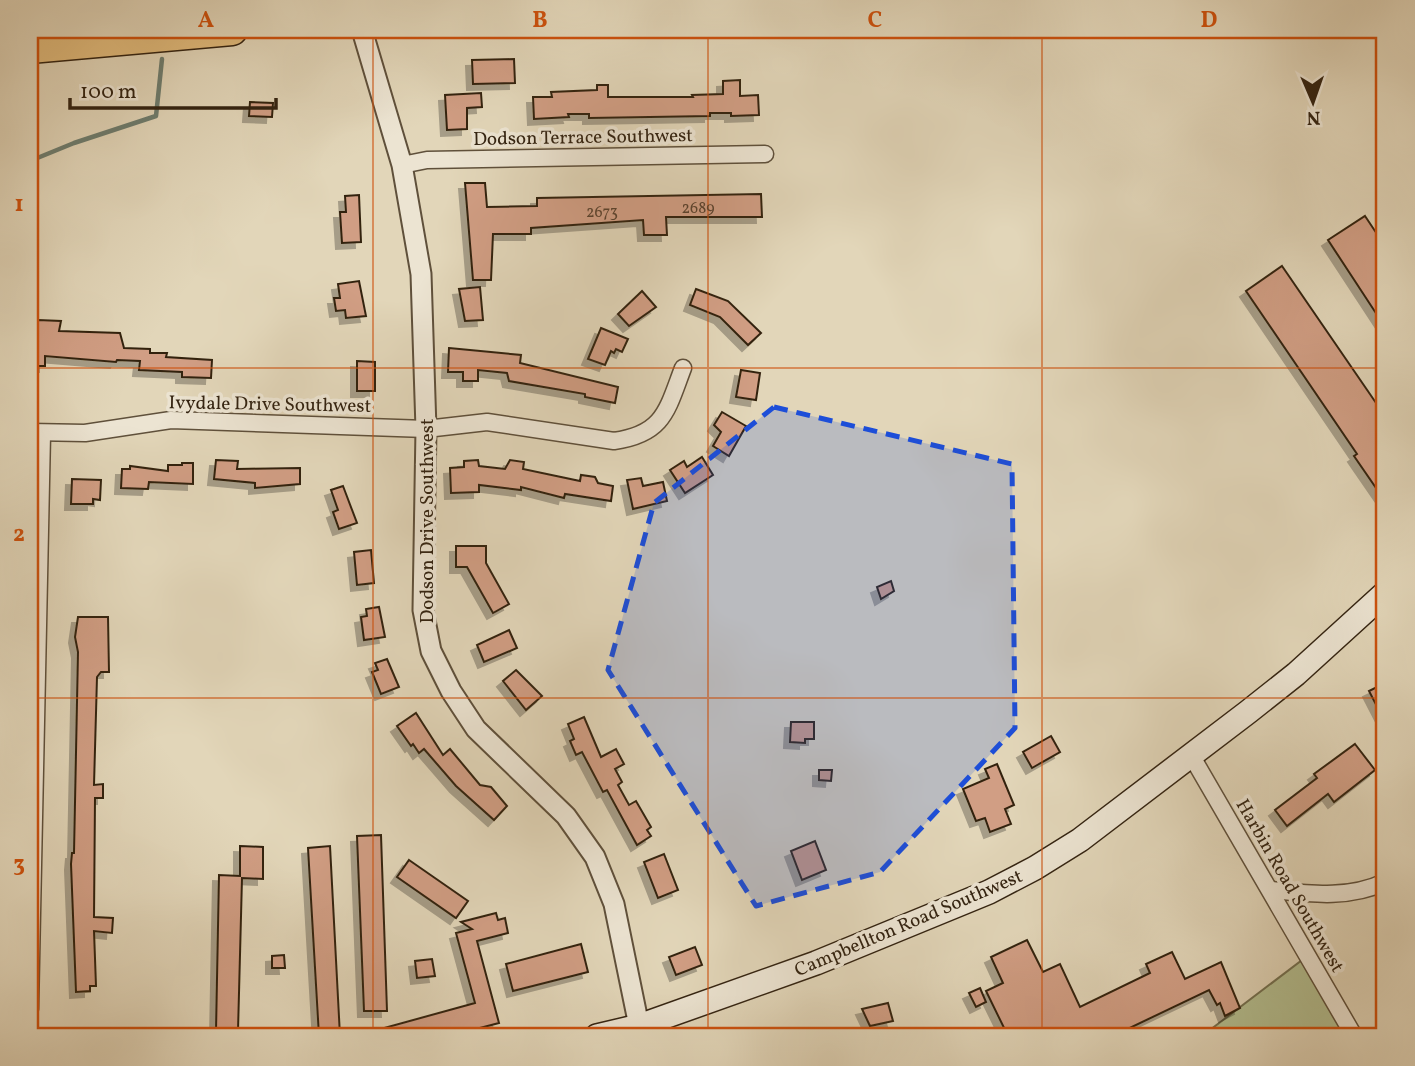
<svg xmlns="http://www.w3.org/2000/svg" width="1415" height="1066" font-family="Vollkorn,serif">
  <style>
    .green { fill: #b3be90; stroke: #737050; stroke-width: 2 }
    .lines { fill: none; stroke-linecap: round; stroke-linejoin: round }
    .stream { stroke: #6e7d6f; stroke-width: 4.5 }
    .building { fill: #d19e84; stroke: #332311; stroke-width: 2; filter: url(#shadow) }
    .minor-casing { stroke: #5f503b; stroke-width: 19 }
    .tertiary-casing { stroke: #5f503b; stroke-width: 23 }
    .secondary-casing { stroke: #332311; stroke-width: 26 }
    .motorway-casing { stroke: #332311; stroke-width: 33 }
    .minor { stroke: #ece4d2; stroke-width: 16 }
    .tertiary { stroke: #ece4d2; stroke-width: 19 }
    .secondary { stroke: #ece4d2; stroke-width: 23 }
    .motorway { stroke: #e1bb7c; stroke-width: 30 }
    .marked { fill: #1d4ed8; fill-opacity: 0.2; stroke: #1d4ed8; stroke-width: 5; stroke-dasharray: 14 9; stroke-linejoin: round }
    .grid { fill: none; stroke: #cd510d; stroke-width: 2; stroke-opacity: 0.55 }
    .labels { text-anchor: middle; stroke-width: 7; stroke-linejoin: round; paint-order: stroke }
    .number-label { font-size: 16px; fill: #5a422e }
    .street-label { font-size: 19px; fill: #332311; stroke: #ece4d2 }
    .neatline { fill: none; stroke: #cd510d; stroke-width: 2.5 }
    .grid-label { font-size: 23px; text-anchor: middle; font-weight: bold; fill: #cd510d }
  </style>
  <defs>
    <filter id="shadow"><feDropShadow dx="-6" dy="6" stdDeviation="0" flood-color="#0004"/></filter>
  </defs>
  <rect width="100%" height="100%" fill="#e2d6b9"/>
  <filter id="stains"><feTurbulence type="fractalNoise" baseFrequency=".00286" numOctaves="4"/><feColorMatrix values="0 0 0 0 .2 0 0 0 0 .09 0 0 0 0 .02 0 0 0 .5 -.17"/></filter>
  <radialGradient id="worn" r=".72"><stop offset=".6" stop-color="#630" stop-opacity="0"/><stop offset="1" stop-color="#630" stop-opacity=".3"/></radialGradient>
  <polygon class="green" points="1310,954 1355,1036 1202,1036"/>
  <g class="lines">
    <polyline class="stream" points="30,161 74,143 156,116 162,59"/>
  </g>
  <g class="building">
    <polygon points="514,59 515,83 473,84 472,60"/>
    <polygon points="740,80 740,96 758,95 759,115 731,116 731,113 710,113 710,116 589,118 589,114 568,114 569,117 534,119 533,97 552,97 551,92 597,90 597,85 608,85 608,97 693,97 692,95 723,94 723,81"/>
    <polygon points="481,93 482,107 467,108 467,129 447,130 445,95"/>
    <polygon points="250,102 273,103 272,117 249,116"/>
    <polygon points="465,183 485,183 487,207 537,206 537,198 761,194 762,217 666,217 667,235 644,235 643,220 531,228 531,234 493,234 491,280 473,280"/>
    <polygon points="359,195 361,242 342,243 340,212 346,212 345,196"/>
    <polygon points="1365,216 1385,246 1385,327 1328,240"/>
    <polygon points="1282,266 1385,416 1385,501 1354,456 1357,454 1246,291"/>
    <polygon points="359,281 366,316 346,318 345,310 336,311 334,298 340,298 338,284"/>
    <polygon points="480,287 483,320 465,321 459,289"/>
    <polygon points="696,289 728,301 761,333 748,345 720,317 690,305"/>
    <polygon points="642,291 656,307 629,326 618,314"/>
    <polygon points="38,320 61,321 59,331 120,333 124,348 150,349 150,353 167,353 166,357 212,360 211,378 182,377 182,372 139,370 140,361 117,360 116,362 45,356 45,366 30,366 30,347 37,347"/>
    <polygon points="601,328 628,339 622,352 616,349 614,353 611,351 605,365 588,359"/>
    <polygon points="449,348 521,355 520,363 618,387 615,403 585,397 585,394 509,381 507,373 478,370 478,381 463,381 463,372 448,372"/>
    <polygon points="357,361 375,362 375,391 357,391"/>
    <polygon points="741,370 760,373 756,400 736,397"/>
    <polygon points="722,412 746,426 729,456 713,446 721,432 714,425"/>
    <polygon points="702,457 713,475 685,493 670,470 684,461 687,467"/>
    <polygon points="216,460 238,461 237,469 300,468 300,484 255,488 255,483 214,479"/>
    <polygon points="478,460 479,466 505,469 510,460 524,462 523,469 580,481 581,475 595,477 598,483 613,486 611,501 565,494 564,498 521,487 521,490 479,485 479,492 451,493 450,468 464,467 464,461"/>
    <polygon points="182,463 193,463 193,484 149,482 148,489 121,488 122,469 130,469 130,466 168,471 168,465 182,465"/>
    <polygon points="641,478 643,486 663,482 667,501 633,509 627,480"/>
    <polygon points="72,479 101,480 100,500 93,499 93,504 71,504"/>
    <polygon points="343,486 357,523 339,529 333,512 338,510 331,490"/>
    <polygon points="456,546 486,546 486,563 509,604 493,613 467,567 456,567"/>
    <polygon points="371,550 374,583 357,585 354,552"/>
    <polygon points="891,581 894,591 881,599 877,587"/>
    <polygon points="379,607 385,637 364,640 361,617 367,616 366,609"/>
    <polygon points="78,617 108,617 109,672 101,672 97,677 94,785 103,784 103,798 95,798 94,917 113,918 112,933 94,931 96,986 90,986 90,991 76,992 71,864 72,853 74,853 78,652 75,637"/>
    <polygon points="509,630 517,648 484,662 477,645"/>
    <polygon points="387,659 399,687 381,694 372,672 378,670 375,663"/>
    <polygon points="516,670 542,696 526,710 503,681"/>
    <polygon points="1385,683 1385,722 1369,691"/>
    <polygon points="416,713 443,755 450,749 480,785 491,787 507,806 494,820 456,786 424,749 419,753 413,744 411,746 397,726"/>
    <polygon points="584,717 601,757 616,749 624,764 615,769 622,782 618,785 629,805 636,801 651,827 647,830 651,836 637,845 607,790 603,792 582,752 576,755 570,741 574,739 568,724"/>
    <polygon points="791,722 814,722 814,739 805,739 805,743 790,742"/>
    <polygon points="1051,736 1060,752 1032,768 1023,752"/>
    <polygon points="1355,744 1375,770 1334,802 1328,794 1287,826 1275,810 1317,778 1314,774"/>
    <polygon points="997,764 1014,805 1005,809 1011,824 990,832 985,818 976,821 963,789 989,778 985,769"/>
    <polygon points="819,770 832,770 831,781 819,780"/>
    <polygon points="381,835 387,1011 364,1011 357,836"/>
    <polygon points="815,841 826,870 802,880 791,851"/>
    <polygon points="240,846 263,847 263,879 242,878 238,1031 216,1031 219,875 240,876"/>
    <polygon points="330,846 340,1036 319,1036 308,848"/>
    <polygon points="664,854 678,890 658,898 644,862"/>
    <polygon points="409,860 468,901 456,918 397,877"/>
    <polygon points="496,913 498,920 505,918 508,933 477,941 499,1023 449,1036 366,1036 366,1033 475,1003 456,933 472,929 461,922"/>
    <polygon points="1027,940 1043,972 1060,964 1080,1007 1150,973 1146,964 1172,952 1185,979 1221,962 1240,1008 1225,1016 1220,1003 1217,1005 1209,990 1113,1036 1008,1036 986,991 1003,983 991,957"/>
    <polygon points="581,944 588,972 513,991 506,964"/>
    <polygon points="695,947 702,965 676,975 669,957"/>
    <polygon points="284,955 285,968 272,968 272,956"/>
    <polygon points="432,959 435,976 417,978 415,961"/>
    <polygon points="980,988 986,1002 976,1007 969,993"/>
    <polygon points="888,1003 893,1021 870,1026 862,1009"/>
  </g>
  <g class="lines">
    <defs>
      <g id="minor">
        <polyline points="402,165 427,160 765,154"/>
        <path d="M30 432 85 433 171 420 426 429 487 422 614 441C664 434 667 410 683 368"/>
        <polyline points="1191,755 1354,1036"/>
        <path d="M1271 890C1311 894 1349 899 1385 882"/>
        <polyline points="30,1009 42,434"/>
      </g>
      <polyline id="tertiary" points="362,30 402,165 421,274 426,429 423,610 431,651 451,691 476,729 566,816 595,857 614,904 639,1026"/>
      <polyline id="secondary" points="597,1036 639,1026 816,963 989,892 1035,868 1080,840 1248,712 1296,674 1385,593"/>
      <polyline id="motorway" points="30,48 232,30"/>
    </defs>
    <use href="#minor" class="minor-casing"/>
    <use href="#tertiary" class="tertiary-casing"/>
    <use href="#secondary" class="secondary-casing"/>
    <use href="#motorway" class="motorway-casing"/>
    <use href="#minor" class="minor"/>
    <use href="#tertiary" class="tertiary"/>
    <use href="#secondary" class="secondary"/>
    <use href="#motorway" class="motorway"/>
  </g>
  <path class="marked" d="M774 407 1012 464 1015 728 880 872 756 906 608 670 654 503Z"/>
  <path class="grid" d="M373 30V1036M708 30V1036M1042 30V1036M30 368H1385M30 698H1385"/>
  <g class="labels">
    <g class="number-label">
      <text x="698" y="213">2689</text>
      <text x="602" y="217">2673</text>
    </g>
    <g class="street-label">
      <text transform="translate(583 136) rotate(-1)" y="7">Dodson Terrace Southwest</text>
      <text transform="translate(270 403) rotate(1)" y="7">Ivydale Drive Southwest</text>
      <text transform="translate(426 521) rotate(-90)" y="7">Dodson Drive Southwest</text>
      <text transform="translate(1291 885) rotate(60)" y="7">Harbin Road Southwest</text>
      <text transform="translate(908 922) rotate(-23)" y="7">Campbellton Road Southwest</text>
    </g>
  </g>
  <rect width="1415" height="1066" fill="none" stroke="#e2d6b9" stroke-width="77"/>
  <g transform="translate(1313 102) rotate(178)" stroke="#ece4d2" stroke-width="5" paint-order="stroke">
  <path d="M0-5L12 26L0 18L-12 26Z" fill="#332311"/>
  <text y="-10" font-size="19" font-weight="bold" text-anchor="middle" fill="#332311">N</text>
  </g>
  <path d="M70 98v10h206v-10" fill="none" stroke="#332311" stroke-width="3.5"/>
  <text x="80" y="98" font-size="21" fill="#332311" stroke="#ece4d2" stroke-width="5" paint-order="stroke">100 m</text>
  <rect x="38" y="38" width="1338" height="990" class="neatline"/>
  <g class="grid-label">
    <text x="206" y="27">A</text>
    <text x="540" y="27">B</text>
    <text x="875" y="27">C</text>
    <text x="1209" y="27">D</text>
    <text x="19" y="211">1</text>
    <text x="19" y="541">2</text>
    <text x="19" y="871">3</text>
  </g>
  <rect width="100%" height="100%" filter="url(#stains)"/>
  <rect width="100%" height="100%" fill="url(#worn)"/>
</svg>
